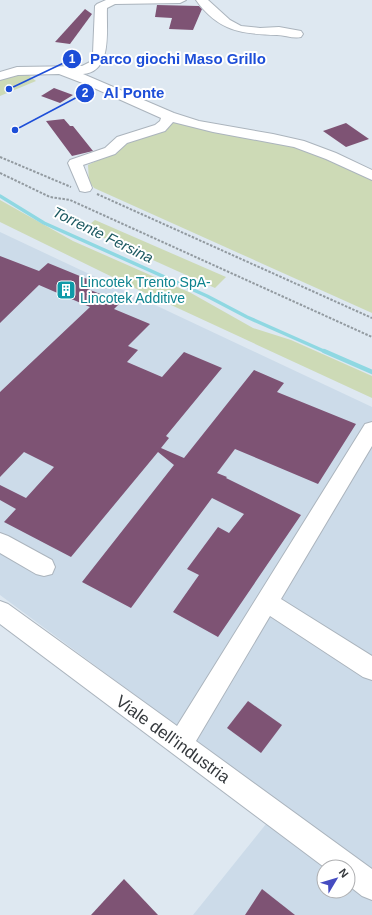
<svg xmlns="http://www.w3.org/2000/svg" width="372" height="915" font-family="Helvetica,sans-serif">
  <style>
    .built { fill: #ccdbe9; fill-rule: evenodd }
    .green { fill: #cddab6 }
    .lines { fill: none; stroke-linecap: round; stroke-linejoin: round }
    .stream-far1 { stroke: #8fd8e2; stroke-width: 3.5 }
    .stream { stroke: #8fd8e2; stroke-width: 4.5 }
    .building { fill: #7e5374 }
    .minor-casing { stroke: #abb4bd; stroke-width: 2 }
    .path { stroke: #929aa0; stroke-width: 2; stroke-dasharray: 2.5 1.5; stroke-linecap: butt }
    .minor { fill: #fff; fill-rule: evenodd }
    .labels { text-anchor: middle; stroke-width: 4; stroke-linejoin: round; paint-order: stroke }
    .culture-label { font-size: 14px; fill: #0d838f; stroke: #fff; text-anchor: start }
    .water-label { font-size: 15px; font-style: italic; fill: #1c5961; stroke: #fff }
    .near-street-label { font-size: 17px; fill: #34383c; stroke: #fff }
    .leader { fill: none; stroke: #1d4ed8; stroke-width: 1.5 }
    .callout-dot { fill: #1d4ed8; stroke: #fff; stroke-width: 1.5 }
    .mark-label { font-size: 12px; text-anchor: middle; font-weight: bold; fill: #fff }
    .callout-label { font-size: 15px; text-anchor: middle; font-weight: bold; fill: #1d4ed8; stroke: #fff; stroke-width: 4; stroke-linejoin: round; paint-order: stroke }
  </style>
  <rect width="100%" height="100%" fill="#dee8f1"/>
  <path class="built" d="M0 232 372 407V915H193L282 804 0 595ZM324 867H348V891H324Z"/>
  <g class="green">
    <polygon points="27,74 36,81 0,96 0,80 11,76"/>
    <polygon points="178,121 287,143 372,178 372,313 94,188 89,182 88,165 109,155 127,143"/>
    <polygon points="0,200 73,241 191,293 253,328 291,340 372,376 372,398 143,292 0,222"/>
    <polygon points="95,220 226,277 215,288 84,229"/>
  </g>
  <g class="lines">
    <polyline class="stream-far1" points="0,196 44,223 207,296 247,317 326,352"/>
    <polyline class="stream" points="324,351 372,372"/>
  </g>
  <g class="building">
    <polygon points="157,5 199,6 202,9 193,30 169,29 172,18 155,17"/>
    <polygon points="85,9 92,14 70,44 55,42"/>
    <polygon points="54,88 73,95 60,103 41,96"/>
    <polygon points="64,119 70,126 73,126 93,151 72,156 46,121"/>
    <polygon points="346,123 369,139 346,147 323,131"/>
    <polygon points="0,256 39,271 48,263 92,281 85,288 121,302 114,309 150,324 128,346 138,350 127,362 162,377 184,352 222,368 166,436 169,438 161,448 184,458 254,370 284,383 277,392 356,424 318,484 235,449 217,473 227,477 226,478 301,515 218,637 173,612 199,575 187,569 218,527 229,533 244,514 212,498 131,608 82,582 174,465 158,452 71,557 4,522 16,509 0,500 0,485 26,498 54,467 24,452 0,477 0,392 90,307 39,285 0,323"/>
    <polygon points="248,701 282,725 261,753 227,728"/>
    <polygon points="124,879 158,915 91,915"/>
    <polygon points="262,889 295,915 245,915"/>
  </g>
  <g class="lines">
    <defs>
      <g id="minor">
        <path d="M106 0H186L180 3 115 4 107 8C106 29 113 72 83 74L174 113 199 121 273 134 304 141 336 153 372 170V180L326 159 294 147 213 132 173 122 165 131 127 143 115 154 83 165 92 188 90 191 85 192 80 191 68 163 70 160 105 148 117 137 155 125 160 121 161 118 85 84 59 74 18 75 0 80V72L17 67 82 66 90 62 93 53 95 6 97 4Z"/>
        <path d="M196 0H208L230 20 241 26 260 28 279 27 301 31 303 34 301 37C293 39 285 35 277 35 241 34 218 31 196 0Z"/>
        <polygon points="372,422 372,446 281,599 372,656 372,680 363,677 270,616 196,741 372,869 372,900 362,896 348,885 348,867 324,867 0,624 0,601 8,604 177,726 365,424"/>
        <polygon points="0,533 8,536 52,560 55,567 52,574 44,576 36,574 0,553"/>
      </g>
    </defs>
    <use href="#minor" class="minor-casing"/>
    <g class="path">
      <polyline points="0,157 71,187"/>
      <polyline points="0,173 50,197 70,200 372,337"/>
      <polyline points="97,194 372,318"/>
    </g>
    <use href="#minor" class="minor"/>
  </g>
  <defs>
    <symbol id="building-square" viewBox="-11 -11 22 22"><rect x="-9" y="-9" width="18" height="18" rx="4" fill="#0f9aa8" stroke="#fff"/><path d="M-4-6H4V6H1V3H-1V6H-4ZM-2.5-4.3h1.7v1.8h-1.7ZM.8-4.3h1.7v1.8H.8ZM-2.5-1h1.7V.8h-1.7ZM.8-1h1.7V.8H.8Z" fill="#fff"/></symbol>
  </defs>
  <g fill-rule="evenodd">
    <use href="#building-square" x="55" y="279" width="22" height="22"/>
  </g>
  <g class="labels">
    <g class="culture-label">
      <text x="80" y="287">Lincotek Trento SpA-<tspan x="80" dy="16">Lincotek Additive</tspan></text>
    </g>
    <g class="water-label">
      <text transform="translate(103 235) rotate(26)" y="5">Torrente Fersina</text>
    </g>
    <g class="near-street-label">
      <text transform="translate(173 739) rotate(36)" y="6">Viale dell'industria</text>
    </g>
  </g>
  <path class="leader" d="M9 89L72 59M15 130L85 93"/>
  <g class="callout-dot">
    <circle cx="9" cy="89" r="4"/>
    <circle cx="15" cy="130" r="4"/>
    <circle cx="72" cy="59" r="10"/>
    <circle cx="85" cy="93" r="10"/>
  </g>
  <g class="mark-label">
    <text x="72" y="63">1</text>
    <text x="85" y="97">2</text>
  </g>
  <g class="callout-label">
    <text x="178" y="64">Parco giochi Maso Grillo</text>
    <text x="134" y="98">Al Ponte</text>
  </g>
  <g transform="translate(336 879) rotate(52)"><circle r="19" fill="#ffffff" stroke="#aeafb1"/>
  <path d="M0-3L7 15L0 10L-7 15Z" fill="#454cc1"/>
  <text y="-6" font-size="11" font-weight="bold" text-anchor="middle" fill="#34383c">N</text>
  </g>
</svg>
